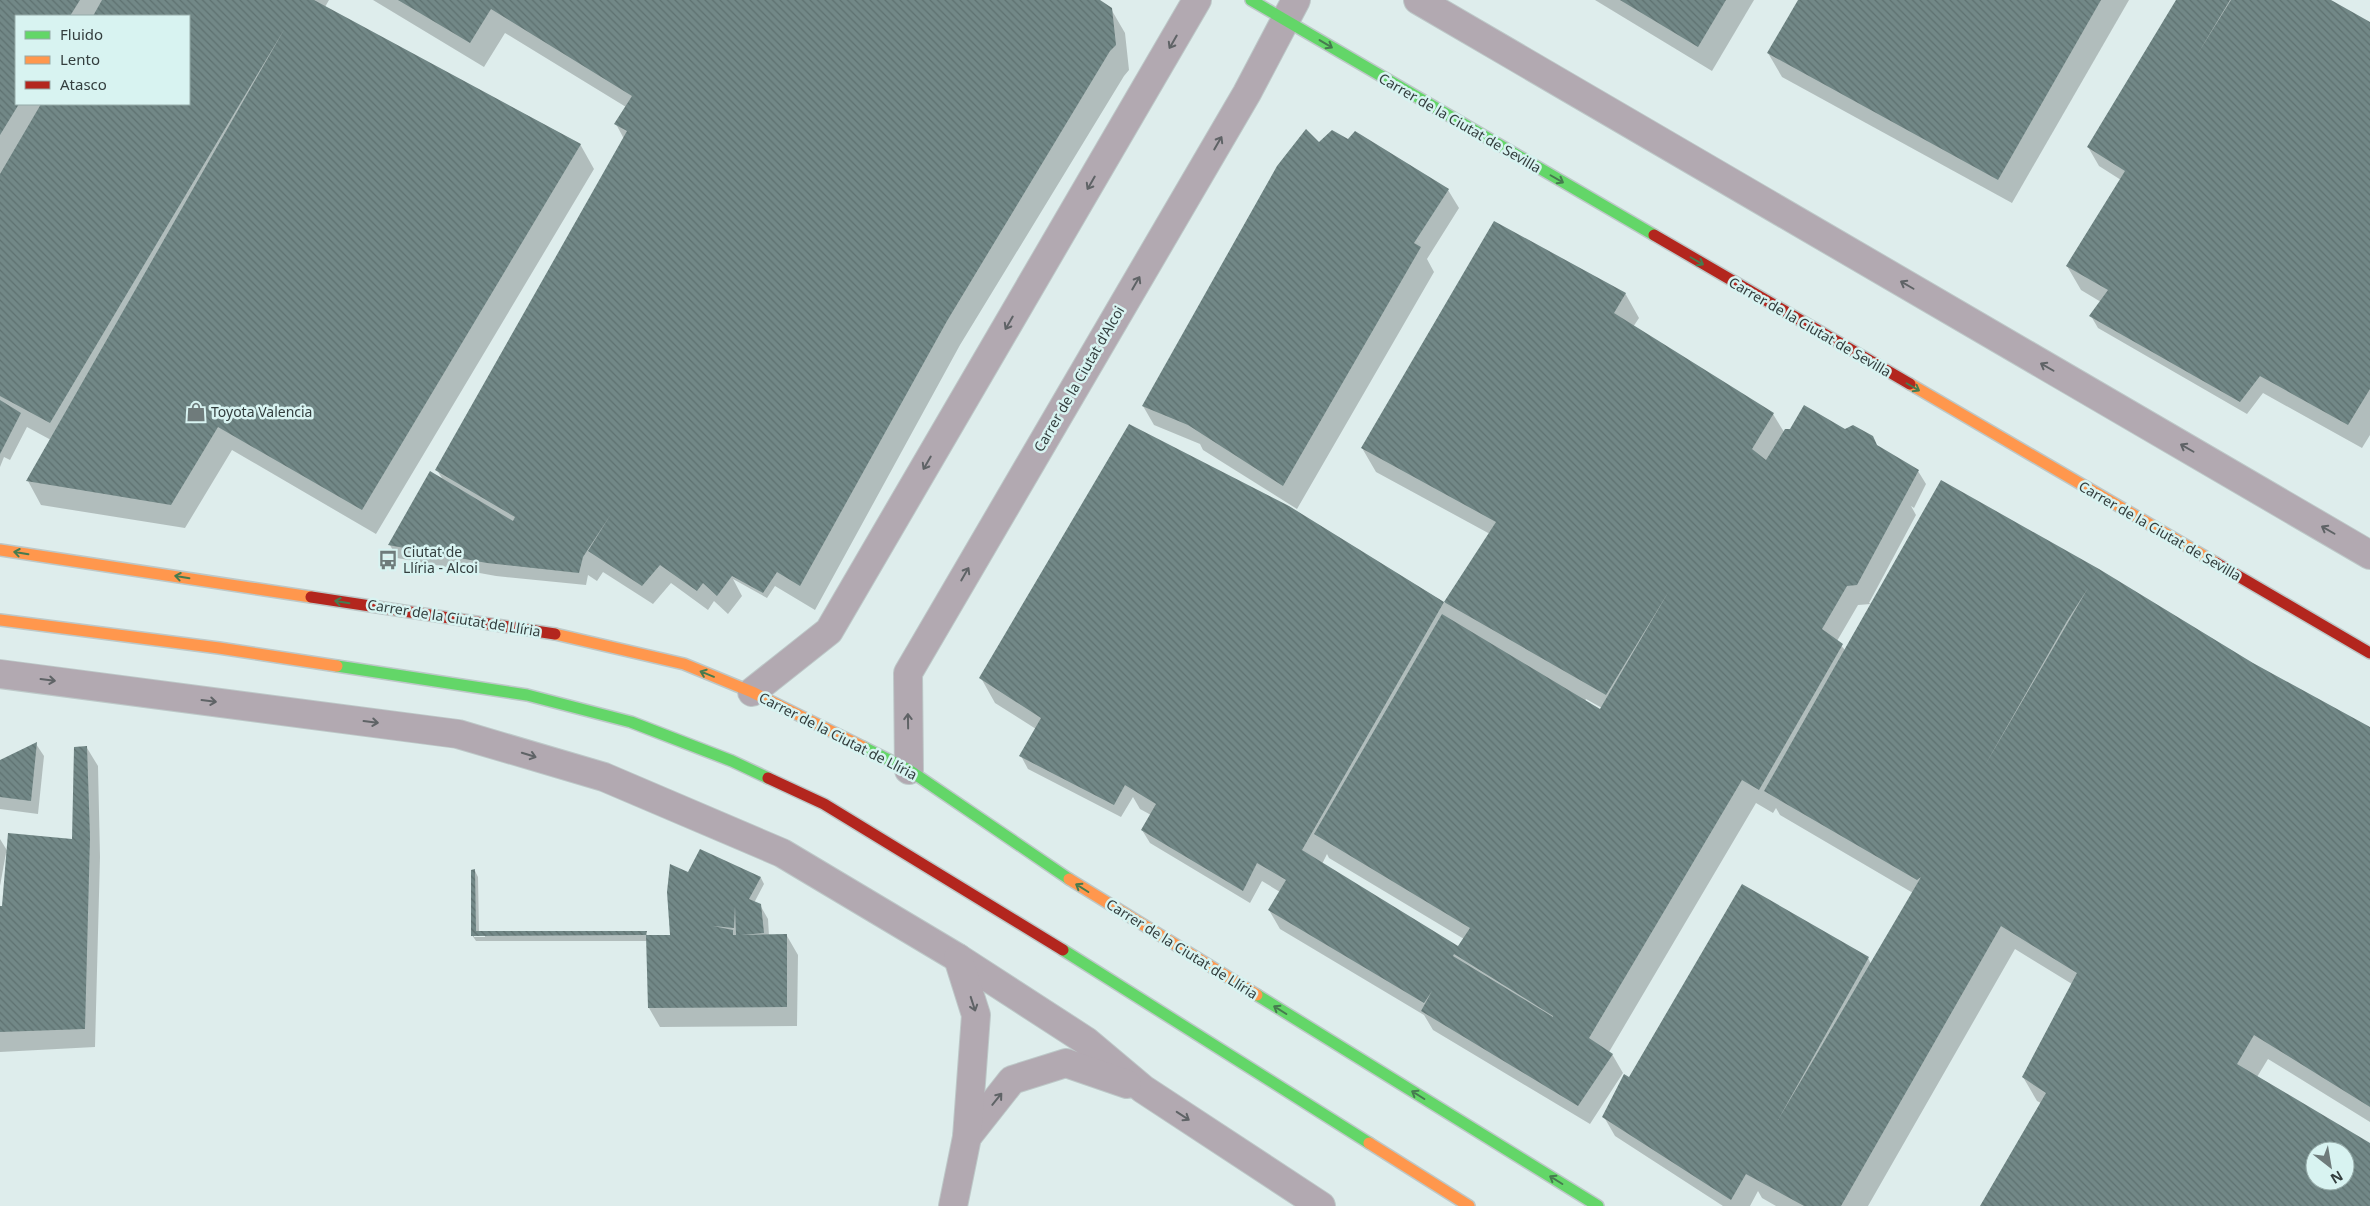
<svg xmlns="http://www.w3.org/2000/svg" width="2370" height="1206" font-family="'Noto Sans',sans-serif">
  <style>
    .shadow { fill: #0003; fill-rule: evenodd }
    .building { fill: url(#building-back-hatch); fill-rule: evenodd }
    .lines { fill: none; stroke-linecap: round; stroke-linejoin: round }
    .street-casing { stroke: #bdc8c8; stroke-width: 30 }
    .fast-casing { stroke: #bdc8c8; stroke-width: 14 }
    .slow-casing { stroke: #bdc8c8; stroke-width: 14 }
    .jam-casing { stroke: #bdc8c8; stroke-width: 14 }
    .street { stroke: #b2a9b1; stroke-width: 28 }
    .fast { stroke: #63d668; stroke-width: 11 }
    .slow { stroke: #ff974d; stroke-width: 11 }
    .jam { stroke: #b3261e; stroke-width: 11 }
    .oneway { stroke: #5f6366 }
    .oneway2 { stroke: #467b4f }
    .labels { text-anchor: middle; stroke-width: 5; stroke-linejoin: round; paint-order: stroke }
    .street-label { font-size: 14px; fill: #333e3e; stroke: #d8f3f1 }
    .poi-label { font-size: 14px; fill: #333e3e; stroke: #d8f3f1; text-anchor: start }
  </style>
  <defs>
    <pattern id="building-back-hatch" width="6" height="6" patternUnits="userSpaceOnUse" patternTransform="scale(1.25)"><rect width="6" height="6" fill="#728887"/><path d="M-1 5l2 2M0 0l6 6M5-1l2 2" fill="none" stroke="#5e7170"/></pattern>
  </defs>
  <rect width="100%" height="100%" fill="#deedec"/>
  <g class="shadow">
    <path d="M0 0H329L325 7 580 144 594 169 376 534 232 450 185 528 41 505 28 481 51 440 27 427 10 460 4 457 0 467ZM16 16H189V104H16Z"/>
    <polygon points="373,0 1097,0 1111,9 1125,33 1129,70 1124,76 960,345 815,610 775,586 767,598 733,579 742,596 728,614 714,601 708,610 671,583 653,604 603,572 597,581 588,575 586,585 496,576 397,558 390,545 443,480 437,470 624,139 616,124 626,107 505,33 484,67"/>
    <polygon points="1595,0 1754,0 1712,71"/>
    <polygon points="1799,0 2129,0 2012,203 1782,77 1768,53"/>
    <polygon points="2177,0 2329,0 2370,24 2370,435 2362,448 2263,393 2247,414 2098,328 2091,316 2101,302 2081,290 2067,266 2121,180 2099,166 2088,147"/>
    <polygon points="1318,144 1448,190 1459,208 1427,259 1434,272 1297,509 1203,450 1200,444 1154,425 1143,406"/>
    <path d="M1625 293 1639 318 1633 327 1773 414 1784 432 1878 447 1918 471 1926 484 1914 508 1911 506 1916 515 1869 603 1871 604 1858 605 1837 641 1845 650 1941 482 2253 664 2370 728V1122L2268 1059 2257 1077 2370 1144V1206H1982L2041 1103 2037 1101 2023 1077 2072 984 2015 949 1868 1206H1776L1762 1198 1758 1191 1750 1206H1723L1615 1136 1604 1117 1630 1078 1868 958 1871 964 1913 893 1780 815 1776 808 1773 813 1756 803 1609 1052 1612 1054 1623 1073 1590 1124 1433 1030 1424 1015 1280 929 1269 910 1280 892 1262 881 1250 903 1150 843 1142 830 1151 815 1140 809 1133 797 1121 817 1028 769 1021 756 1036 729 995 703 981 678 1288 507 1445 603 1490 534 1376 472 1362 448ZM1586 699 1602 708 1601 711 1585 701ZM1327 854 1329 858 1464 939 1459 948 1322 864ZM2315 1151H2345V1181H2315Z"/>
    <polygon points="36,744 44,756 38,814 0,809 0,761"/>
    <polygon points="87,748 98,766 100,857 95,1047 0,1052 0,907 3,907 7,853 6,853 0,886 0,839 8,852 72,841"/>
    <path d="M475 871 478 877 479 932 646 933 648 937H672L691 875 761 878 764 884 754 903 760 905 768 919 769 936H787L798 955 797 1026 660 1027 649 1008 648 941H476L472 935ZM474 934H485V937H474Z"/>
  </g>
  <g class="building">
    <polygon points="0,0 80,0 70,16 16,16 16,104 19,104 0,135"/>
    <polygon points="102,0 314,0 581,144 362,510 218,427 171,505 26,481 285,28 50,423 0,396 0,174 41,104 189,104 189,16 93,16"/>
    <polygon points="398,0 1100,0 1112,8 1116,45 1110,51 947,321 800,586 777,572 763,593 732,576 717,596 703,583 697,591 660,565 642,586 588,551 611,514 583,557 579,573 487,563 388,545 430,471 513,521 515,517 435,470 627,131 614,124 632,96 491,9 470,43"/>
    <polygon points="1620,0 1726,0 1698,47"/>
    <polygon points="1798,0 2101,0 1998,180 1767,53"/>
    <polygon points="2176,0 2230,0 2197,55 2231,0 2331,0 2370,22 2370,389 2348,425 2260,376 2240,402 2089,316 2108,290 2066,266 2125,171 2087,147"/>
    <polygon points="1306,129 1319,142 1332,130 1348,139 1355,131 1449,189 1414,243 1421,247 1283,486 1188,425 1142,406 1277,166"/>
    <path d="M1494 221 1626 293 1614 313 1774 413 1752 449 1766 460 1785 429H1790L1804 405 1845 429 1853 425 1873 436 1877 445 1919 470 1857 585 1847 586 1822 629 1843 644 1759 790 1742 780 1589 1038 1613 1054 1578 1106 1421 1011 1432 991 1424 1003 1268 910 1286 880 1257 863 1243 891 1141 830 1156 804 1125 785 1114 805 1019 756 1041 718 979 678 1129 424 1289 506 1444 602 1302 850 1458 946 1470 928 1314 834 1442 614 1600 709 1669 591 1606 695 1444 602 1496 522 1361 448ZM1454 954 1553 1016V1017L1453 956Z"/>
    <polygon points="0,400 21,413 0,454"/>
    <path d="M1941 480 2099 569 2253 663 2370 727V1107L2254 1035 2237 1064 2370 1143V1206H1980L2046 1093 2022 1077 2077 973 2001 926 1841 1206H1804L1746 1174 1731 1200 1602 1117 1624 1074 1629 1077 1742 884 1869 957 1778 1120 1921 877 1917 880 1764 791ZM2088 588 1984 767 2067 621ZM2315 1151H2345V1181H2315Z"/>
    <polygon points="37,742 31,801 0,797 0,760"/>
    <polygon points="87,746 90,837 85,1029 0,1032 0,906 2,906 8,833 72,839 74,747"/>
    <path d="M700 849 761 877 749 899 761 904 764 933 741 935 787 934V1007L648 1008 646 935H670L667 892 670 864 688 872ZM735 906 736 935H733V930L713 926 734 928Z"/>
    <polygon points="475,869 476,931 647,931 646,935 471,936 471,870"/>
  </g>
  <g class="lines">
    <defs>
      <g id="street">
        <polyline points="1418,0 2370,555"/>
        <polyline points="0,674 458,734 604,777 782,853 958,958 1086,1041 1143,1089 1321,1206"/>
        <polyline points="752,692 829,631 1197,0"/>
        <polyline points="909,770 908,673 1247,93 1296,0"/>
        <polyline points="967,1137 1012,1080 1066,1063 1127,1084"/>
        <polyline points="953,1206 967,1137 976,1015 958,958"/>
      </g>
      <g id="fast">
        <polyline points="1251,0 1654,235"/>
        <polyline points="337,666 527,695 631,722 732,761 768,778"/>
        <polyline points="863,747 909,770 1069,879"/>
        <polyline points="1063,950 1369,1143"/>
        <polyline points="1257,995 1598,1206"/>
      </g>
      <g id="slow">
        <polyline points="1910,384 2216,563"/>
        <polyline points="0,550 311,597"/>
        <polyline points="0,620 219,648 337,666"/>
        <polyline points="555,634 684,664 752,692 863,747"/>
        <polyline points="1069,879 1257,995"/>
        <polyline points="1369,1143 1469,1206"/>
      </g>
      <g id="jam">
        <polyline points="1654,235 1910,384"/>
        <polyline points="2216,563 2370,653"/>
        <polyline points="311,597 555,634"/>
        <polyline points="768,778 824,804 1063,950"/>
      </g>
    </defs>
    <use href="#street" class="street-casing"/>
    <use href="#fast" class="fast-casing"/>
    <use href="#slow" class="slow-casing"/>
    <use href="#jam" class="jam-casing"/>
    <use href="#street" class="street"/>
    <use href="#fast" class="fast"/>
    <use href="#slow" class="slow"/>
    <use href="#jam" class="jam"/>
  </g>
  <defs><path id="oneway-shaft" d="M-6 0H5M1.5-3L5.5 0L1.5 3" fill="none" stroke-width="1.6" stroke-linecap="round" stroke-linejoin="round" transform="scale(1.25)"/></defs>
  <g class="oneway">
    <use href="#oneway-shaft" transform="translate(1173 42) rotate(120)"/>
    <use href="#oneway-shaft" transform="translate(1218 143) rotate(-60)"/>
    <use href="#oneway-shaft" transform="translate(1091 183) rotate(120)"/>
    <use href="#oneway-shaft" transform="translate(1136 283) rotate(-60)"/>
    <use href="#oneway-shaft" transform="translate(1907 285) rotate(-150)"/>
    <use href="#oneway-shaft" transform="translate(1009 323) rotate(120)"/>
    <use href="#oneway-shaft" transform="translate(2047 367) rotate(-150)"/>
    <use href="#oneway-shaft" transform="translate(2187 448) rotate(-150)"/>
    <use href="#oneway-shaft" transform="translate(927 463) rotate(120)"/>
    <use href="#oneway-shaft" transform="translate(2328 530) rotate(-150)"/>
    <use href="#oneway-shaft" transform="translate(965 574) rotate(-60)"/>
    <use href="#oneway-shaft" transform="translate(48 680) rotate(7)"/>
    <use href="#oneway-shaft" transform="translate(209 701) rotate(7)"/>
    <use href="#oneway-shaft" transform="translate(908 721) rotate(-91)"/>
    <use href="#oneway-shaft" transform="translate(371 722) rotate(7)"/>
    <use href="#oneway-shaft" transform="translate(529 755) rotate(17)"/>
    <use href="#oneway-shaft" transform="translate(973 1004) rotate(72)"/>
    <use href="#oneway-shaft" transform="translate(997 1099) rotate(-51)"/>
    <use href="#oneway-shaft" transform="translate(1183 1116) rotate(33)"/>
  </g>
  <g class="oneway2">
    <use href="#oneway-shaft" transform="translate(1326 44) rotate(31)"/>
    <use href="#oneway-shaft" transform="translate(1557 179) rotate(30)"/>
    <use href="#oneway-shaft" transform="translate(1697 261) rotate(30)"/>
    <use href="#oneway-shaft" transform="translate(1913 387) rotate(30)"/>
    <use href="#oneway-shaft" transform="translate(21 553) rotate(-171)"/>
    <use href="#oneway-shaft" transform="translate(182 577) rotate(-171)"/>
    <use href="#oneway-shaft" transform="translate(342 602) rotate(-171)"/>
    <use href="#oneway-shaft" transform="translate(707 674) rotate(-158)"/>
    <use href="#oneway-shaft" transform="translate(1082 888) rotate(-148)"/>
    <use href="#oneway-shaft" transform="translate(1280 1010) rotate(-148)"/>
    <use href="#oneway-shaft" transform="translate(1418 1095) rotate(-148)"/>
    <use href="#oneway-shaft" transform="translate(1556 1180) rotate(-148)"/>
  </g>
  <defs>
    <symbol id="shop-bare" viewBox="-9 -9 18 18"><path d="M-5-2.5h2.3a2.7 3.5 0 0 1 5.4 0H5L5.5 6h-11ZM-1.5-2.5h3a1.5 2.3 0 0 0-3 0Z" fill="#6f7b7b" stroke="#d8f3f1" stroke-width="2.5" paint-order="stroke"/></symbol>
    <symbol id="bus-bare" viewBox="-9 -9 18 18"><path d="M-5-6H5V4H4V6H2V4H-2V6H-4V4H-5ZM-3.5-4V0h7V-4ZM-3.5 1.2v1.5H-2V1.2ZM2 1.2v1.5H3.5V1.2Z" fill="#6f7b7b" stroke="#d8f3f1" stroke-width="2.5" paint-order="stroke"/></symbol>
  </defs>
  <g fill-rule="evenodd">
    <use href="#shop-bare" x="182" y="398" width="28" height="28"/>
    <use href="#bus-bare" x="374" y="546" width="28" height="28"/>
  </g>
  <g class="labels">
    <g class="street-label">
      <text transform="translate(1460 123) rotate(30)" y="5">Carrer de la Ciutat de Sevilla</text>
      <text transform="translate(1810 327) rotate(30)" y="5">Carrer de la Ciutat de Sevilla</text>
      <text transform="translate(1079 379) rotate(-60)" y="5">Carrer de la Ciutat d'Alcoi</text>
      <text transform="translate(2160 531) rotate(30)" y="5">Carrer de la Ciutat de Sevilla</text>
      <text transform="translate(454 618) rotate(9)" y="5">Carrer de la Ciutat de Llíria</text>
      <text transform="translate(838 736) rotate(27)" y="5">Carrer de la Ciutat de Llíria</text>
      <text transform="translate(1182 949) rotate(32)" y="5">Carrer de la Ciutat de Llíria</text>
    </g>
    <g class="poi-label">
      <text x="211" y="417">Toyota Valencia</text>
      <text x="403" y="557">Ciutat de<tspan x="403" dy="16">Llíria - Alcoi</tspan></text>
    </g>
  </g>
  <rect x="15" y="15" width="175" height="90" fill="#d8f3f1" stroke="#96aba9"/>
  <rect x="25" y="31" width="25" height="8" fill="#63d668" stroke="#96aba9"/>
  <text x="60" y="40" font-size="15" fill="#333e3e">Fluido</text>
  <rect x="25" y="56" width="25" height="8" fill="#ff974d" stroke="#96aba9"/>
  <text x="60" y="65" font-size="15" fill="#333e3e">Lento</text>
  <rect x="25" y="81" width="25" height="8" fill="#b3261e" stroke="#96aba9"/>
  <text x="60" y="90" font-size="15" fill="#333e3e">Atasco</text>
  <g transform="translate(2330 1166) rotate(149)"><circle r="24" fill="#d8f3f1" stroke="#96aba9"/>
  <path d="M0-4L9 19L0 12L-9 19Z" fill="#6f7b7b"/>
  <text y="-8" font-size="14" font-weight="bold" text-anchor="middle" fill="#333e3e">N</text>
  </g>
</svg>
